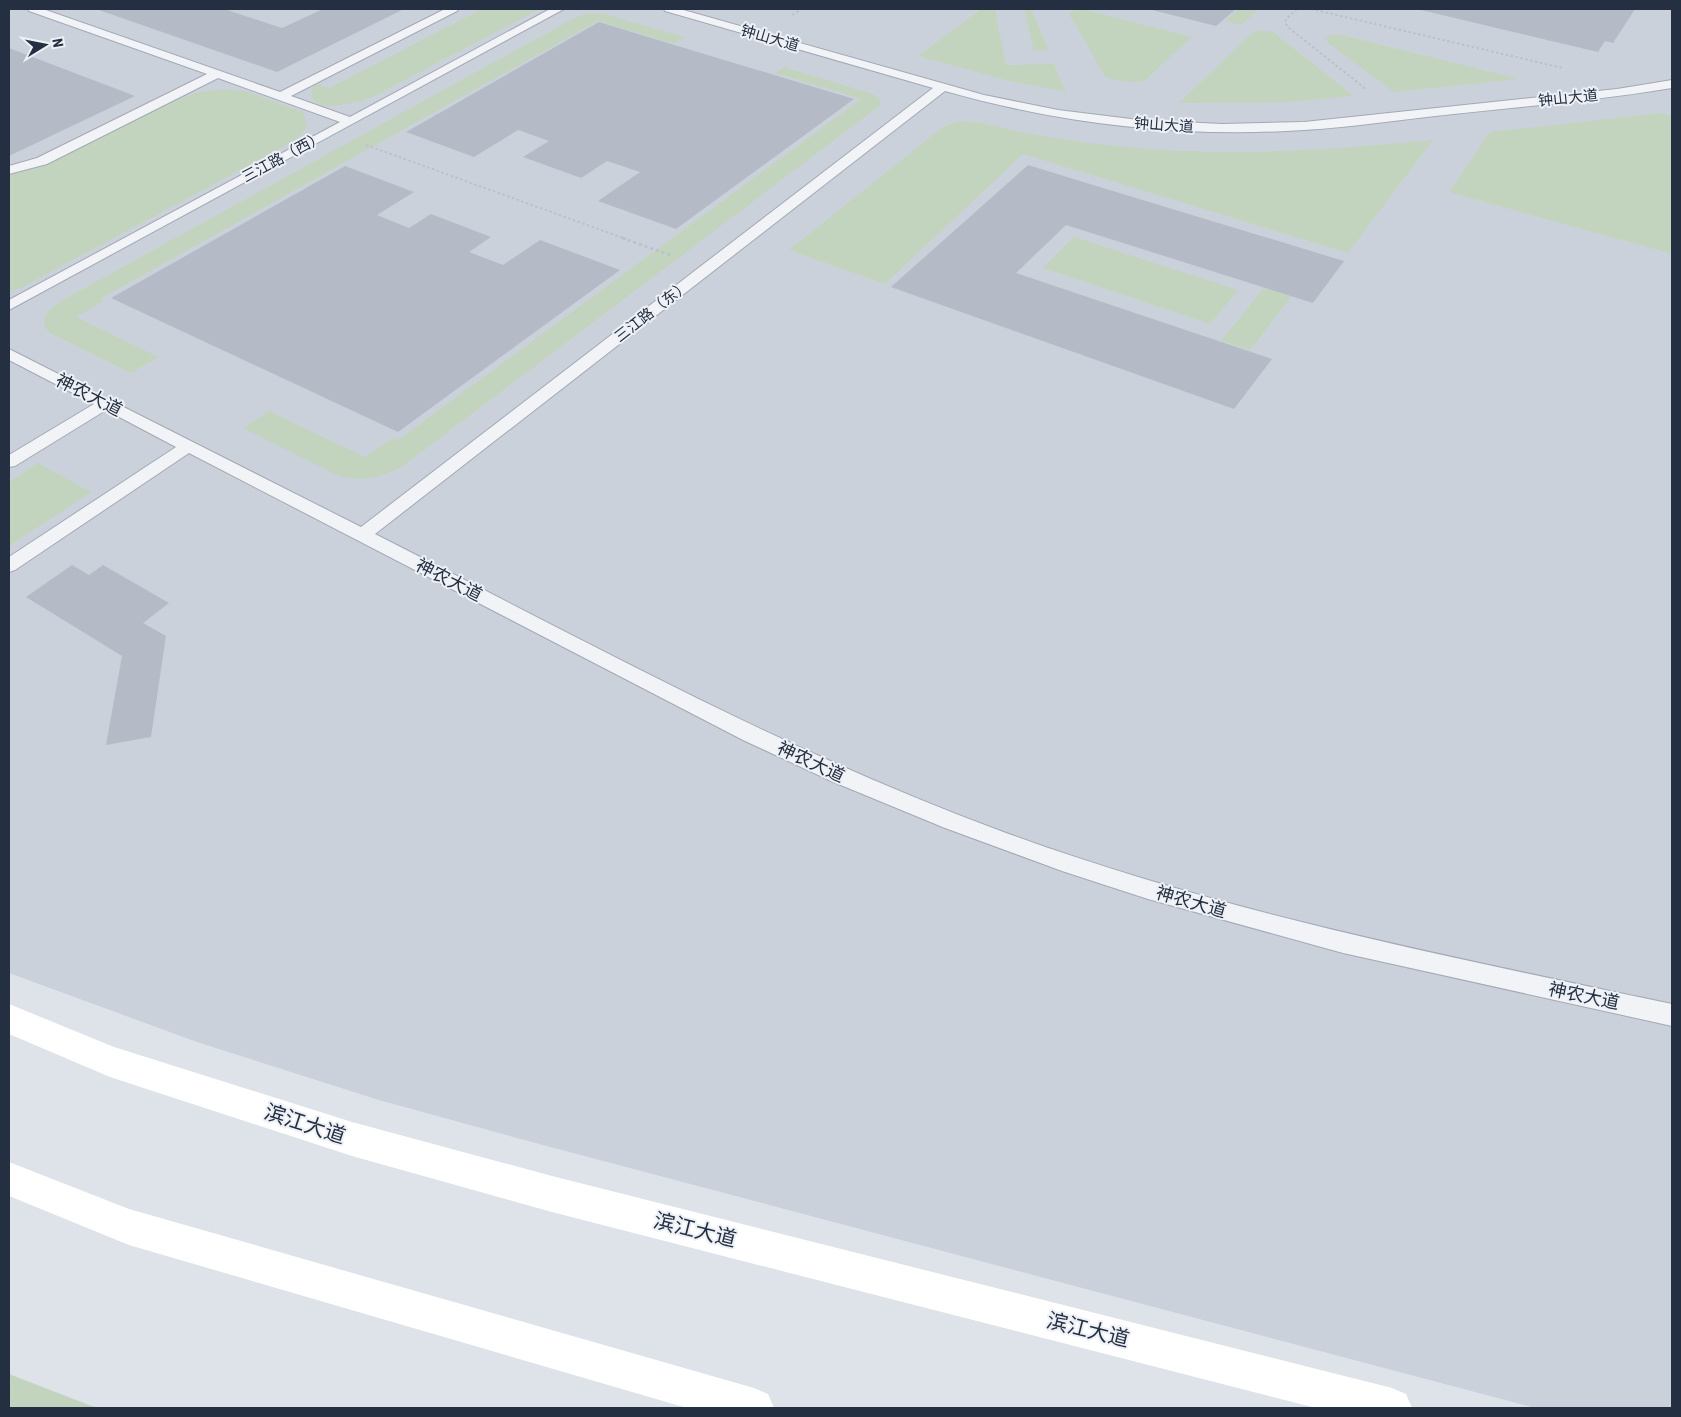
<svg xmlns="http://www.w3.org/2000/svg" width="1681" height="1417" font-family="'Roboto Condensed','Noto Sans SC',sans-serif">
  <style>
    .built { fill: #cbd1db }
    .green { fill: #c3d4be }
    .building { fill: #b4bbc7 }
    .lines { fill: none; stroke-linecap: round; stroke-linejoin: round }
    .service-casing { stroke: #a3a9b4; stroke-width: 2 }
    .path-far1 { stroke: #bcc0c8; stroke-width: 2; stroke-dasharray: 2.5 2.5; stroke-linecap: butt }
    .path { stroke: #bcc0c8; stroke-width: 2.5; stroke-dasharray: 3 3; stroke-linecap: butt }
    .service { fill: #f1f3f7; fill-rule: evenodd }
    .secondary { fill: #fff; fill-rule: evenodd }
    .labels { text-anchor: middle; stroke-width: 4; stroke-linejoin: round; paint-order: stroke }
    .far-street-label { font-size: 15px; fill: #252f42; stroke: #edf1f6 }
    .street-label { font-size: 18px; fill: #252f42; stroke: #edf1f6 }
    .near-street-label { font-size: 21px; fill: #252f42; stroke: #edf1f6 }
  </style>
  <rect width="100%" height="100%" fill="#dee2e9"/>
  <polygon class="built" points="9,9 1672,9 1672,1408 1535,1408 543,1145 379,1100 197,1042 9,973"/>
  <g class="green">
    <path d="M482 9H540L373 97C361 101 319 114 312 98 310 93 313 88 316 84L329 88Z"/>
    <polygon points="981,9 995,9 1006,65 1054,64 1066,92 1009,81 918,56"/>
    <polygon points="1024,9 1031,9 1049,50 1034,51"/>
    <path d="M1075 9 1086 10 1192 37 1144 81C1134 83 1113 82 1105 76L1069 14Z"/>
    <polygon points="1239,9 1259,9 1241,25 1225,21"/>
    <polygon points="588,13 604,14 684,37 674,44 598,21 100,299 103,301 76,317 158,357 131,373 52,334 45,328 44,317 50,309 61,301 574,18"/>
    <polygon points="1260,30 1273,32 1354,96 1287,102 1179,103 1253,32"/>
    <polygon points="1331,35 1342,35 1519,79 1394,92 1327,42 1326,38"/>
    <path d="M784 67 873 94 880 99 881 105 403 466C382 478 358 483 335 474L243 428 269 411 365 457 393 438 398 440 861 99 775 73Z"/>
    <polygon points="223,89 246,91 303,112 307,126 301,135 294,141 21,288 9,292 9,175 52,161 179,99 199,92"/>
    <polygon points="1662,113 1672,116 1672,254 1449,192 1490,132"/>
    <path d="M955 122C978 119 1003 129 1026 133 1059 139 1093 144 1127 147 1230 157 1331 150 1433 140L1348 253 1023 154 885 284 789 250 943 127Z"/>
    <polygon points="1074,237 1238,290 1210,324 1043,268"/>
    <polygon points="1264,288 1292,296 1250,350 1221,341"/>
    <polygon points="38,463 91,492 9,546 9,482"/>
    <polygon points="9,1374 89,1405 98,1408 9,1408"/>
  </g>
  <g class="building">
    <polygon points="96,9 224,9 282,28 323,9 404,9 277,72"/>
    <polygon points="1148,9 1236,9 1216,26"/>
    <polygon points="1417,9 1635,9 1613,43 1605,41 1598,52"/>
    <polygon points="599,22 681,47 854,99 676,229 598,201 640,172 607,161 581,178 523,157 549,141 518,130 474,157 406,132"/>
    <polygon points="9,48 135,96 9,156"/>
    <polygon points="1028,165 1103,188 1344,261 1313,303 1066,225 1016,273 1272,359 1234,409 891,287"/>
    <polygon points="345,166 414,192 377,215 409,228 431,214 491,237 469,252 503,265 540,240 620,270 398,432 111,298"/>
    <polygon points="72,565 89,575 103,565 169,603 143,623 166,636 151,737 106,745 122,656 26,597"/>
  </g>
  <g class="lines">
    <defs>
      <g id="service">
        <polygon points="28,9 43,9 280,92 445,9 458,9 457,11 291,96 350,117 550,9 564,9 9,310 9,300 340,122 218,78 47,164 9,174 9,166 37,158 207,74 29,11"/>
        <path d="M664 9H680L984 95 1058 110 1139 120 1222 124 1304 122 1617 89 1672 80V88C1600 100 1527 106 1454 114 1404 119 1354 127 1304 130 1183 138 1061 124 945 91L375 534C580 638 782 750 998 830 1216 911 1445 956 1672 1004V1026L1343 953 1148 899 1062 871 945 828 831 781 743 740 189 453 15 570 9 572V557L176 447 106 410 15 466 9 467V455L94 404 9 360V349L361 527 933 88 665 11Z"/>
      </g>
    </defs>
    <use href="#service" class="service-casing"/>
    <g class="path-far1">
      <polyline points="1297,9 1286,19 1285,23 1289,28 1367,90"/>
      <polyline points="1311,9 1563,68"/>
      <polyline points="792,15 802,9"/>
      <polyline points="366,145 626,239"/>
    </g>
    <polyline class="path" points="622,238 673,256"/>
    <use href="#service" class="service"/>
    <g class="secondary">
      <polygon points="9,1004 114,1047 352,1122 552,1176 1392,1388 1406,1394 1412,1408 1316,1408 552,1212 352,1156 110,1077 9,1034"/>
      <polygon points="9,1162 129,1209 754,1388 768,1394 774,1408 687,1408 129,1245 9,1196"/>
    </g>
  </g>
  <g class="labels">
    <g class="far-street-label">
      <text transform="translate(770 38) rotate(16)" y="5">钟山大道</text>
      <text transform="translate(1568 98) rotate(-6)" y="5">钟山大道</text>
      <text transform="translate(1164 125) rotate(4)" y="5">钟山大道</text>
      <text transform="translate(283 157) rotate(-28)" y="5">三江路（西）</text>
      <text transform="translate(652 311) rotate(-38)" y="5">三江路（东）</text>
    </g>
    <g class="street-label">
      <text transform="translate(89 395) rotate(27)" y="6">神农大道</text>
      <text transform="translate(449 580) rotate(27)" y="6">神农大道</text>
      <text transform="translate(811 762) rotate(25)" y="6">神农大道</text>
      <text transform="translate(1191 902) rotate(16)" y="6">神农大道</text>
      <text transform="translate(1584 996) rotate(12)" y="6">神农大道</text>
    </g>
    <g class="near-street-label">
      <text transform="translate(305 1124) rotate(18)" y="7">滨江大道</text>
      <text transform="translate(695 1230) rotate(14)" y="7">滨江大道</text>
      <text transform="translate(1088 1330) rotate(14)" y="7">滨江大道</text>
    </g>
  </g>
  <rect width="1681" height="1417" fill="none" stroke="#252f42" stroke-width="20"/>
  <g transform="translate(45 45) rotate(80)" stroke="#edf1f6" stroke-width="4" paint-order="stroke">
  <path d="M0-4L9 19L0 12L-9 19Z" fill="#252f42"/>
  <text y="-8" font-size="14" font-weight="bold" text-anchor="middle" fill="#252f42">N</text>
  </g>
</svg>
